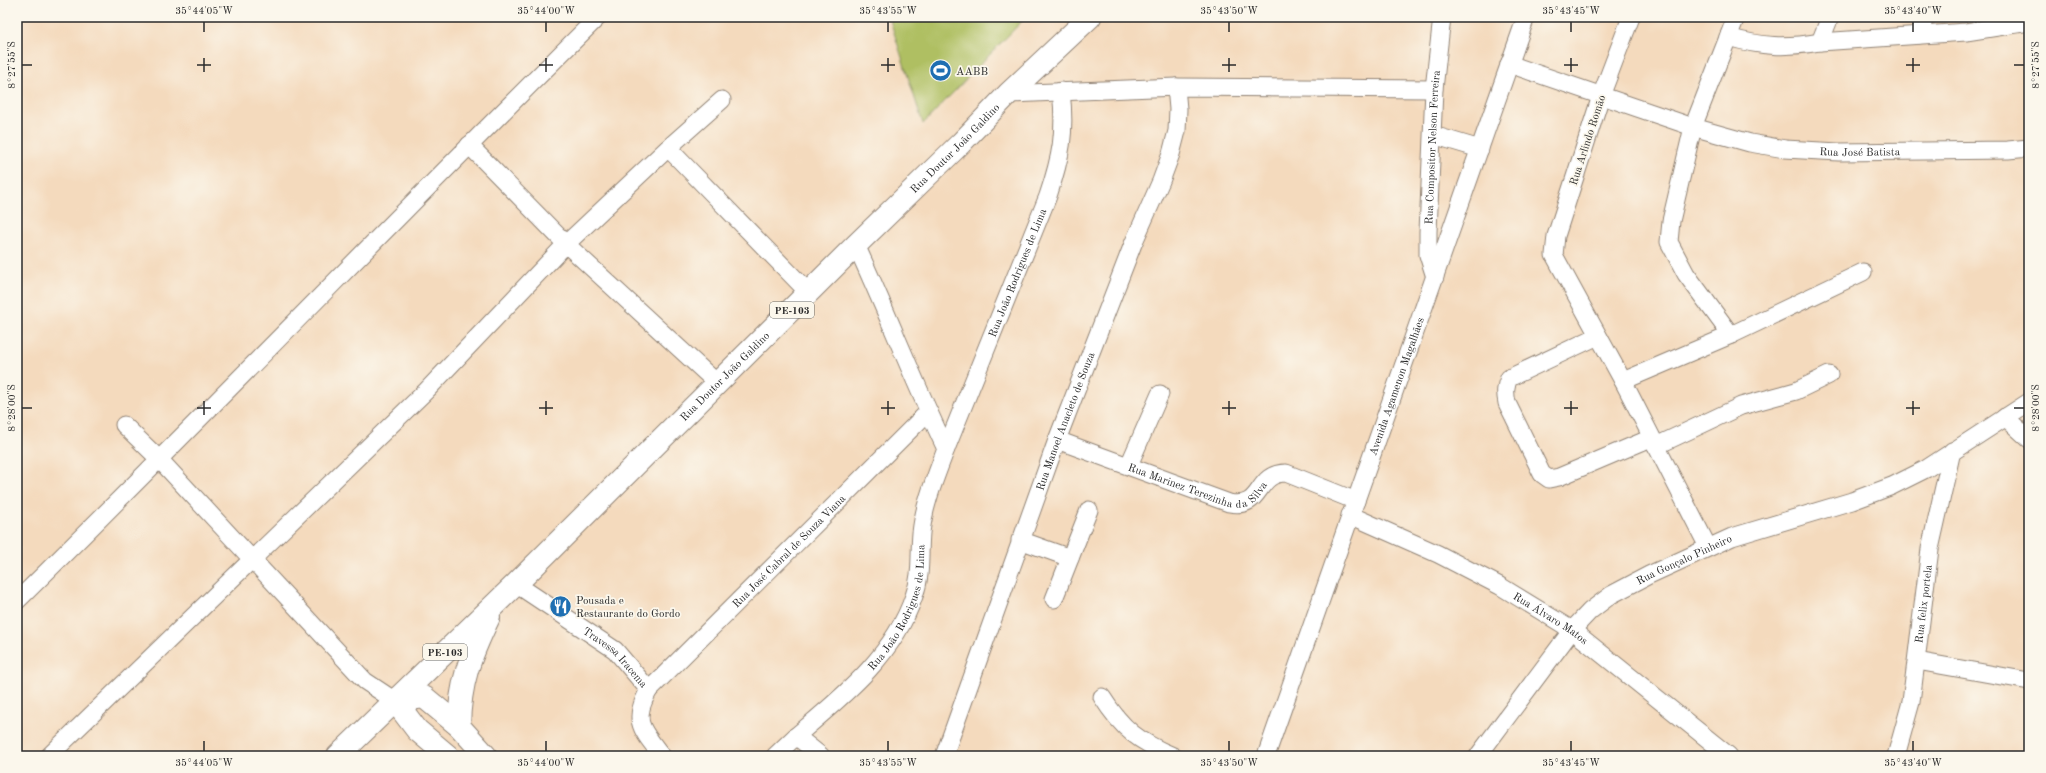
<svg xmlns="http://www.w3.org/2000/svg" width="2046" height="773" font-family="'Old Standard TT',serif">
  <style>
    .green { fill: #afbf62; stroke: #6d7546 }
    .lines { fill: none; stroke-linecap: round; stroke-linejoin: round }
    .street-casing { stroke: #908274; stroke-width: 19 }
    .secondary-casing { stroke: #908274; stroke-width: 24 }
    .primary-casing { stroke: #908274; stroke-width: 24 }
    .street { stroke: #fff; stroke-width: 17 }
    .secondary { stroke: #fff; stroke-width: 22 }
    .primary { stroke: #fff; stroke-width: 22 }
    .ticks { fill: none; stroke: #2b2b2b; stroke-width: 1.5 }
    .labels { text-anchor: middle; stroke-width: 3.5; stroke-linejoin: round; paint-order: stroke }
    .shield { fill: #fbf7ec; stroke: #696865; stroke-width: 1 }
    .shield-label { font-size: 10px; font-weight: bold; fill: #2b2b2b }
    .poi-label { font-size: 11px; fill: #2b2b2b; stroke: #fbf7ec; text-anchor: start }
    .street-label { font-size: 11px; fill: #2b2b2b; stroke: #fbf7ec }
    .neatline { fill: none; stroke: #2b2b2b; stroke-width: 1.5 }
    .ticks-label { font-size: 10px; text-anchor: middle; fill: #2b2b2b }
  </style>
  <rect width="100%" height="100%" fill="#fbf7ec"/>
  <filter id="ink" filterUnits="userSpaceOnUse"><feTurbulence type="fractalNoise" baseFrequency=".025" numOctaves="2"/><feDisplacementMap in="SourceGraphic" scale="8" xChannelSelector="R" yChannelSelector="G"/><feConvolveMatrix kernelMatrix="1 2 1 2 8 2 1 2 1" color-interpolation-filters="sRGB"/></filter>
  <filter id="wash" filterUnits="userSpaceOnUse"><feTurbulence type="fractalNoise" baseFrequency=".012" numOctaves="4" result="noise"/><feDisplacementMap in="SourceGraphic" scale="16" xChannelSelector="R" yChannelSelector="G"/><feGaussianBlur stdDeviation="0.9" result="paint"/><feColorMatrix in="noise" values="0 0 0 0 0 0 0 0 0 0 0 0 0 0 0 0 0 1.4 0 .05"/><feComposite in="paint" operator="in"/></filter>
  <g filter="url(#wash)">
    <rect width="100%" height="100%" fill="#f4dabd"/>
    <polygon class="green" points="889,17 1026,17 923,124"/>
  </g>
  <g filter="url(#ink)">
    <g class="lines">
      <defs>
        <g id="street">
          <polyline points="1631,17 1601,96 1556,236 1554,255 1623,381 1708,547"/>
          <polyline points="1919,35 1925,17"/>
          <path d="M1728 37C1762 47 1786 48 1820 42L1966 32 2029 22"/>
          <polyline points="1820,42 1830,17"/>
          <path id="s1" d="M1509 64 1693 127 1750 143 1785 149 1839 152 2008 150 2029 148"/>
          <polyline points="1008,94 1176,87 1434,89"/>
          <polyline points="1433,135 1480,149"/>
          <polyline points="469,145 566,244 718,384"/>
          <polyline points="668,148 809,293"/>
          <path id="s2" d="M1435 277 1428 255V232L1434 89 1442 17"/>
          <polyline points="1731,335 1686,274 1669,242 1671,221 1693,127 1736,17"/>
          <path d="M1598 336 1509 378C1505 387 1505 393 1507 403L1542 474 1549 479 1559 477 1651 438"/>
          <polyline points="1623,381 1731,335 1863,272"/>
          <polyline points="2005,417 2029,439"/>
          <polyline points="124,425 160,460 365,681 395,701"/>
          <path id="s3" d="M1057 440 1229 503C1264 510 1254 473 1286 473L1356 501"/>
          <polyline points="1656,446 1741,406 1796,391 1829,375"/>
          <path id="s4" d="M946 449 1048 196C1061 157 1066 133 1061 91"/>
          <polyline points="1129,465 1160,394"/>
          <path id="s5" d="M1350 515 1438 554 1500 586 1572 630 1729 756"/>
          <polyline points="1020,540 1070,558"/>
          <path id="s6" d="M516 584 615 650 649 690C631 721 642 730 662 756"/>
          <polyline points="1054,599 1089,510"/>
          <path d="M17 601C213 408 403 210 598 17"/>
          <polyline points="1917,661 2029,681"/>
          <path id="s7" d="M649 690 928 412"/>
          <path d="M1102 697C1123 730 1138 741 1173 756"/>
          <path id="s8" d="M796 736C842 697 894 656 914 596 922 575 919 555 921 533 924 504 936 476 946 449 914 382 887 312 856 245"/>
          <polyline points="49,756 426,391 566,244 668,148 722,100"/>
          <polyline points="775,756 796,736 821,756"/>
          <path id="s9" d="M944 756 1057 440 1133 244 1161 181 1171 154 1177 131 1178 109 1176 87"/>
          <path id="s10" d="M1266 756 1526 17"/>
          <path id="s11" d="M1478 756 1572 630 1590 611 1611 595 1649 575 1732 537 1852 501 1892 486 1926 469 2029 402"/>
          <path id="s12" d="M1896 756 1911 702 1930 549 1952 451"/>
        </g>
        <polyline id="secondary" points="448,756 417,730 395,701 424,697 459,726 486,756"/>
        <g id="primary">
          <path d="M459 726C460 681 470 657 489 617"/>
          <path id="s13" d="M338 756 516 584 856 245 961 143 1008 94 1090 17"/>
        </g>
      </defs>
      <use href="#street" class="street-casing"/>
      <use href="#secondary" class="secondary-casing"/>
      <use href="#primary" class="primary-casing"/>
      <use href="#street" class="street"/>
      <use href="#secondary" class="secondary"/>
      <use href="#primary" class="primary"/>
    </g>
  </g>
  <path class="ticks" d="M204 22V32M546 22V32M888 22V32M1229 22V32M1571 22V32M1913 22V32M204 58V72M546 58V72M888 58V72M1229 58V72M1571 58V72M1913 58V72M22 65H32M197 65H211M539 65H553M881 65H895M1222 65H1236M1564 65H1578M1906 65H1920M2014 65H2024M204 401V415M546 401V415M888 401V415M1229 401V415M1571 401V415M1913 401V415M22 408H32M197 408H211M539 408H553M881 408H895M1222 408H1236M1564 408H1578M1906 408H1920M2014 408H2024M204 741V751M546 741V751M888 741V751M1229 741V751M1571 741V751M1913 741V751"/>
  <defs>
    <symbol id="stadium-disc" viewBox="-11 -11 22 22"><circle r="9.5" fill="#1f6fb2" stroke="#fbf7ec"/><path d="M0-5a6.5 5 0 1 0 0 10a6.5 5 0 1 0 0-10ZM-3.5-1.8h7v3.6h-7Z" fill="#fff"/></symbol>
    <symbol id="restaurant-disc" viewBox="-11 -11 22 22"><circle r="9.5" fill="#1f6fb2" stroke="#fbf7ec"/><path d="M-5-6h1v4h1v-4h1v4h1v-4h1v5L-1.5 .5V6h-2V.5L-5-1ZM5-6V6H3V1.5H1.5Q1.5-4 5-6Z" fill="#fff"/></symbol>
  </defs>
  <g fill-rule="evenodd">
    <use href="#stadium-disc" x="928" y="58" width="25" height="25"/>
    <use href="#restaurant-disc" x="548" y="594" width="25" height="25"/>
  </g>
  <g class="labels">
    <g class="shield">
      <rect x="770" y="302" width="44" height="16" rx="3"/>
      <rect x="423" y="644" width="44" height="16" rx="3"/>
    </g>
    <g class="shield-label">
      <text x="792" y="314">PE-103</text>
      <text x="445" y="656">PE-103</text>
    </g>
    <g class="poi-label">
      <text x="956" y="75">AABB</text>
      <text x="576" y="604">Pousada e<tspan x="576" dy="13">Restaurante do Gordo</tspan></text>
    </g>
    <g class="street-label">
      <text transform="translate(1587 140) rotate(-72)" y="4">Rua Arlindo Romão</text>
      <text dy="4" stroke="none"><textPath href="#s2" startOffset="131">Rua Compositor Nelson Ferreira</textPath></text>
      <text dy="4" stroke="none"><textPath href="#s13" startOffset="866">Rua Doutor João Galdino</textPath></text>
      <text dy="4" stroke="none"><textPath href="#s1" startOffset="364">Rua José Batista</textPath></text>
      <text dy="4" stroke="none"><textPath href="#s4" startOffset="190">Rua João Rodrigues de Lima</textPath></text>
      <text dy="4" stroke="none"><textPath href="#s13" startOffset="542">Rua Doutor João Galdino</textPath></text>
      <text dy="4" stroke="none"><textPath href="#s10" startOffset="392">Avenida Agamenon Magalhães</textPath></text>
      <text dy="4" stroke="none"><textPath href="#s9" startOffset="356">Rua Manoel Anacleto de Souza</textPath></text>
      <text dy="4" stroke="none"><textPath href="#s3" startOffset="152">Rua Marinez Terezinha da Silva</textPath></text>
      <text dy="4" stroke="none"><textPath href="#s7" startOffset="197">Rua José Cabral de Souza Viana</textPath></text>
      <text dy="4" stroke="none"><textPath href="#s11" startOffset="291">Rua Gonçalo Pinheiro</textPath></text>
      <text dy="4" stroke="none"><textPath href="#s12" startOffset="155">Rua felix portela</textPath></text>
      <text dy="4" stroke="none"><textPath href="#s8" startOffset="169">Rua João Rodrigues de Lima</textPath></text>
      <text dy="4" stroke="none"><textPath href="#s5" startOffset="226">Rua Álvaro Matos</textPath></text>
      <text dy="4" stroke="none"><textPath href="#s6" startOffset="124">Travessa Iracema</textPath></text>
    </g>
  </g>
  <rect width="2046" height="773" fill="none" stroke="#fbf7ec" stroke-width="44"/>
  <rect x="22" y="22" width="2002" height="729" class="neatline"/>
  <g class="ticks-label">
    <text x="204" y="14">35°44'05"W</text>
    <text x="546" y="14">35°44'00"W</text>
    <text x="888" y="14">35°43'55"W</text>
    <text x="1229" y="14">35°43'50"W</text>
    <text x="1571" y="14">35°43'45"W</text>
    <text x="1913" y="14">35°43'40"W</text>
    <text transform="translate(11 65) rotate(-90)" y="4">8°27'55"S</text>
    <text transform="translate(2035 65) rotate(-90)" y="4">8°27'55"S</text>
    <text transform="translate(11 408) rotate(-90)" y="4">8°28'00"S</text>
    <text transform="translate(2035 408) rotate(-90)" y="4">8°28'00"S</text>
    <text x="204" y="766">35°44'05"W</text>
    <text x="546" y="766">35°44'00"W</text>
    <text x="888" y="766">35°43'55"W</text>
    <text x="1229" y="766">35°43'50"W</text>
    <text x="1571" y="766">35°43'45"W</text>
    <text x="1913" y="766">35°43'40"W</text>
  </g>
</svg>
